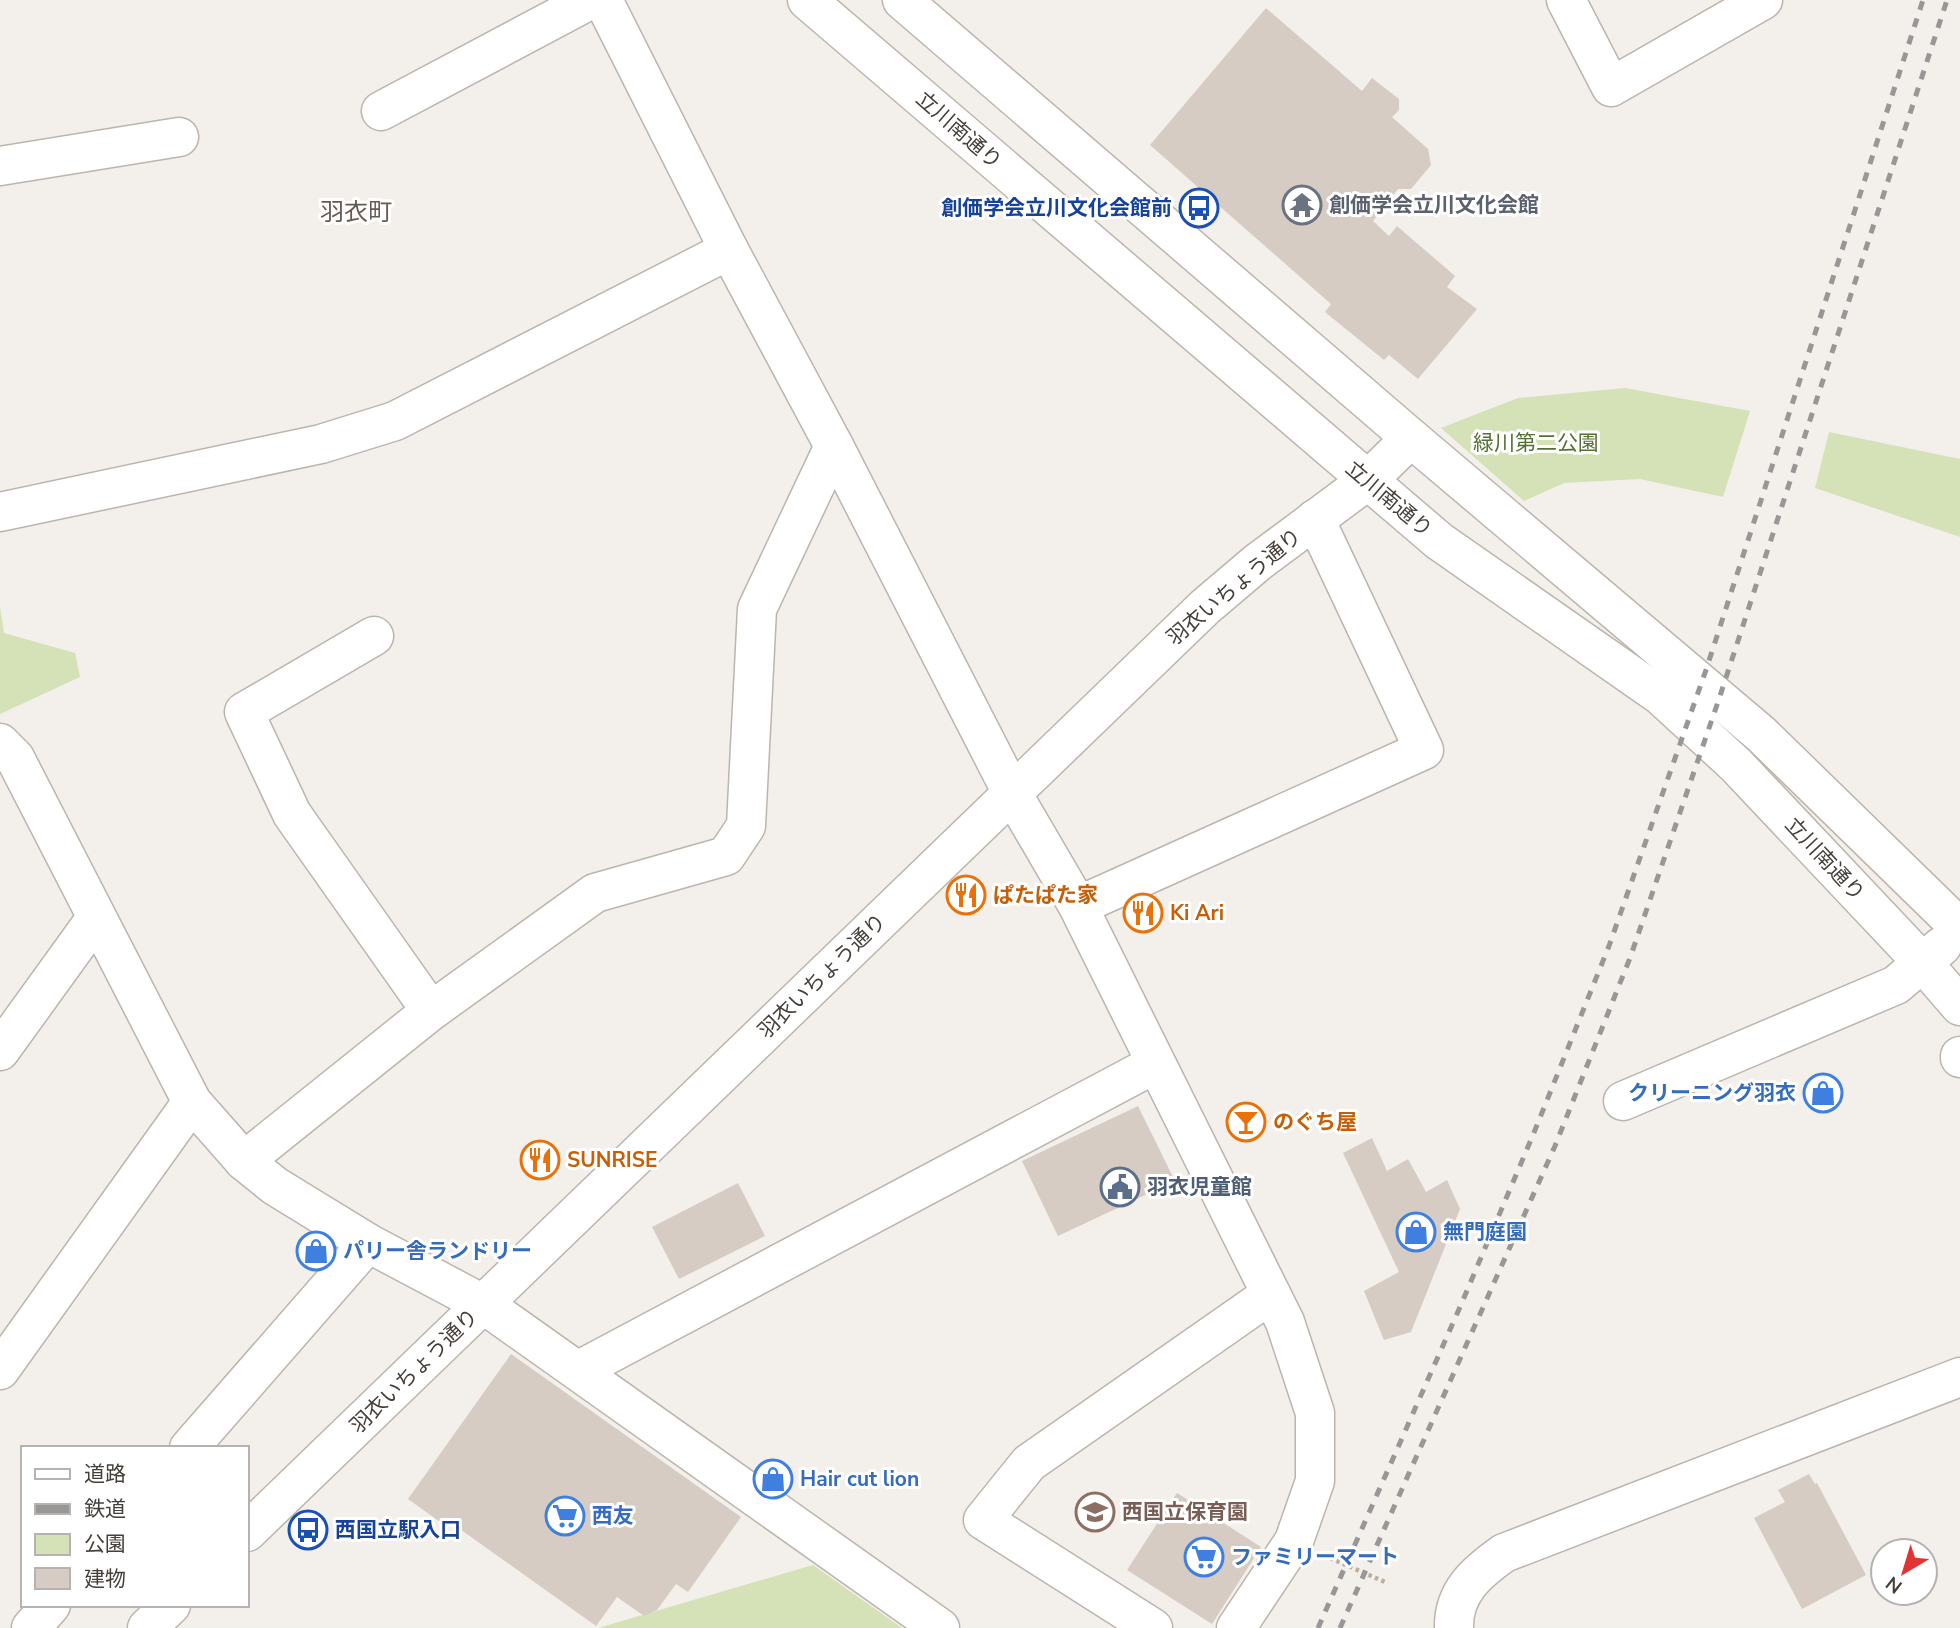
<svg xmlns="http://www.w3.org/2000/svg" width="1960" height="1628" font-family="'Nunito Sans','Noto Sans JP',sans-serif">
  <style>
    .green { fill: #d5e2b7 }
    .building { fill: #d6ccc3 }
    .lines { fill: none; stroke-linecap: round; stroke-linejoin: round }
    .minor-casing { stroke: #bdb5ad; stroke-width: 41 }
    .path { stroke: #bdafa0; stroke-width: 4.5; stroke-dasharray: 3.5 3.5; stroke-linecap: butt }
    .minor { stroke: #fff; stroke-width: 38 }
    .rail { stroke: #979797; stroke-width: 5; stroke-dasharray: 9 9; stroke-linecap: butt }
    .labels { text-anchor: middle; stroke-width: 6; stroke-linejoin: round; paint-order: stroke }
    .street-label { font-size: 21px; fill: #463f39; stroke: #fff }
    .worship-label { font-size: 21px; font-weight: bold; fill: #5b616d; stroke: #fff; text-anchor: start }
    .transit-label { font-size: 21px; font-weight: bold; fill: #164399; stroke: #fff; text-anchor: end }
    .park-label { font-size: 21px; fill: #537132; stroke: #fff }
    .food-label { font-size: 21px; font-weight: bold; fill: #c56008; stroke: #fff; text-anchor: start }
    .shop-label { font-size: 21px; font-weight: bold; fill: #366cbe; stroke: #fff; text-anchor: start }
    .service-label { font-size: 21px; font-weight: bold; fill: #4e5e75; stroke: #fff; text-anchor: start }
    .education-label { font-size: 21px; font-weight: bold; fill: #785e54; stroke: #fff; text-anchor: start }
    .quarter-label { font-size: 24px; fill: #675b51; stroke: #fff }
  </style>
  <rect width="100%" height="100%" fill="#f3efea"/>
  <g class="green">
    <polygon points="1625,388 1750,411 1723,497 1640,479 1564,483 1524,501 1441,428 1518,398"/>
    <polygon points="1829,432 1960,459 1960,537 1815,488"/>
    <polygon points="0,607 4,633 75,653 80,677 0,714"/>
    <polygon points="813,1565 902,1628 598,1628"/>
  </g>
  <g class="building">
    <polygon points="1266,8 1362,91 1372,78 1399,99 1399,110 1392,117 1428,149 1431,165 1411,189 1398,189 1373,221 1389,236 1397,226 1455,276 1447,287 1477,309 1418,379 1389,355 1384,360 1325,312 1331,304 1150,145"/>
    <polygon points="1138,1106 1175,1181 1058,1236 1022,1161"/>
    <polygon points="1372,1138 1387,1171 1408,1159 1426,1192 1447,1180 1460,1209 1411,1332 1384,1340 1364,1291 1399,1272 1343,1153"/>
    <polygon points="738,1183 765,1236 679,1279 652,1227"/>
    <polygon points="511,1354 741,1517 688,1592 676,1584 657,1610 644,1616 617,1597 596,1626 450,1522 447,1527 408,1499"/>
    <polygon points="1809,1474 1815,1484 1817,1483 1866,1575 1802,1609 1754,1518 1785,1502 1778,1490"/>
    <polygon points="1177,1493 1261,1547 1212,1624 1127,1570"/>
  </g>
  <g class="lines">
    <defs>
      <g id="minor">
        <polyline points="603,0 729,250 834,446 1012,793 1078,906 1285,1322 1315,1413 1315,1481 1294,1541 1236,1628"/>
        <polyline points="807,0 1439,541 1661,696 1736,765 1923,963 1960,1006"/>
        <polyline points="902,0 1411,438 1761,734 1960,928"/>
        <polyline points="1566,0 1611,87 1763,0"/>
        <polyline points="381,111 590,0"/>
        <polyline points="0,166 179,137"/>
        <polyline points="0,512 321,444 395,421 729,250"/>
        <polyline points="374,636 244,712 292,814 431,1011"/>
        <polyline points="0,743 15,758 192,1102 244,1161 275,1186 368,1243 483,1304 940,1628"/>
        <polyline points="1078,906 1424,750 1315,519"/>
        <polyline points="0,1051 96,918"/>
        <polyline points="1960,1056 1960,1058"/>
        <polyline points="1623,1101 1896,985 1942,946"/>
        <polyline points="244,1161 431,1011 595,893 726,856 746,826 757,609 834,446"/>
        <polyline points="0,1370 192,1102"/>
        <polyline points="579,1370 1155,1064"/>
        <polyline points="189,1448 368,1243"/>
        <polyline points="247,1532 1205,607 1258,562 1367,481 1411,438"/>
        <polyline points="31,1628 51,1605"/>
        <polyline points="147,1628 171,1605"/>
        <polyline points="1153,1628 983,1520 1029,1463 1271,1294"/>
        <path d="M1454 1628C1453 1592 1477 1572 1504 1553L1960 1377"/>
      </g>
    </defs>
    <use href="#minor" class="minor-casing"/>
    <polyline class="path" points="1330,1558 1385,1582"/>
    <use href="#minor" class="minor"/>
    <g class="rail">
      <polyline points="1318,1628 1460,1307 1533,1135 1609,946 1706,670 1923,0"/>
      <polyline points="1340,1628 1555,1146 1630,958 1719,699 1947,0"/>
    </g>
  </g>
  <defs>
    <symbol id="temple-ring" viewBox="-11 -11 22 22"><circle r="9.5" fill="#fff" stroke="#6b7280" stroke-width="1.5"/><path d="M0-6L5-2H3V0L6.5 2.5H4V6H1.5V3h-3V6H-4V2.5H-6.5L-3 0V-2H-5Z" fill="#6b7280"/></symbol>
    <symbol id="bus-ring" viewBox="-11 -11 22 22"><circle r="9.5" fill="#fff" stroke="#1a4fb4" stroke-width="1.5"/><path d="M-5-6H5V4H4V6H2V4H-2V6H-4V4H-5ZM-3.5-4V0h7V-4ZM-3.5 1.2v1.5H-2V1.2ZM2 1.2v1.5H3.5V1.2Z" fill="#1a4fb4"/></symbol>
    <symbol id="restaurant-ring" viewBox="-11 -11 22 22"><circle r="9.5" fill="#fff" stroke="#e8710a" stroke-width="1.5"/><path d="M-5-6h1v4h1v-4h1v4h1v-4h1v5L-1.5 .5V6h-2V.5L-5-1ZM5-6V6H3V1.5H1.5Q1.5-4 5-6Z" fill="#e8710a"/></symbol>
    <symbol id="shop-ring" viewBox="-11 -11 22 22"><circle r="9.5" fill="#fff" stroke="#3f7fe0" stroke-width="1.5"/><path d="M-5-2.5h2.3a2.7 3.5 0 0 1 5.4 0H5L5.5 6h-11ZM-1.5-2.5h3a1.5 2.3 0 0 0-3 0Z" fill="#3f7fe0"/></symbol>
    <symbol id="bar-ring" viewBox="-11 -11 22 22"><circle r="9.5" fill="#fff" stroke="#e8710a" stroke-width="1.5"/><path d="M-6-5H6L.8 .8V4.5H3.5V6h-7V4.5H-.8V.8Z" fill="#e8710a"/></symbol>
    <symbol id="civic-ring" viewBox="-11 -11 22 22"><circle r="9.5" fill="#fff" stroke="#5c6f8a" stroke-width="1.5"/><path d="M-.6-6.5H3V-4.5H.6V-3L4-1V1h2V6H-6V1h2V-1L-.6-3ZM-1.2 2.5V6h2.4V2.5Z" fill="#5c6f8a"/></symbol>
    <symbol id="school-ring" viewBox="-11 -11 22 22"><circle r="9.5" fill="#fff" stroke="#8d6e63" stroke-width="1.5"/><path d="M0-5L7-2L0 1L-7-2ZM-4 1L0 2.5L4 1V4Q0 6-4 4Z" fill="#8d6e63"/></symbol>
    <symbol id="supermarket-ring" viewBox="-11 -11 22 22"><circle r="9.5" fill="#fff" stroke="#3f7fe0" stroke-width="1.5"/><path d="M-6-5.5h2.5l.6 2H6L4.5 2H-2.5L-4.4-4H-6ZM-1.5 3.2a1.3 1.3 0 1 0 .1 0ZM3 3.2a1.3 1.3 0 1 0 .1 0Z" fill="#3f7fe0"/></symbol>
  </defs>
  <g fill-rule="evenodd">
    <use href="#temple-ring" x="1280" y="183" width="44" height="44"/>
    <use href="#bus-ring" x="1177" y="186" width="44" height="44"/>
    <use href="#restaurant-ring" x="944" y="873" width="44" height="44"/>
    <use href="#restaurant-ring" x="1121" y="891" width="44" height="44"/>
    <use href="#shop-ring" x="1801" y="1071" width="44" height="44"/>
    <use href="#bar-ring" x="1224" y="1100" width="44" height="44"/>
    <use href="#restaurant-ring" x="518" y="1138" width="44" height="44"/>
    <use href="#civic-ring" x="1098" y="1165" width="44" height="44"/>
    <use href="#shop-ring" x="1394" y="1210" width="44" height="44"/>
    <use href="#shop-ring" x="294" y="1229" width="44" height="44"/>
    <use href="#shop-ring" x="751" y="1457" width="44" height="44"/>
    <use href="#school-ring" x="1073" y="1490" width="44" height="44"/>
    <use href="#supermarket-ring" x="543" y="1494" width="44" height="44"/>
    <use href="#bus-ring" x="286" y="1508" width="44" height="44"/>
    <use href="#supermarket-ring" x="1182" y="1535" width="44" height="44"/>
  </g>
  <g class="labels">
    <g class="street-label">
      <text transform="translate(959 130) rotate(41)" y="7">立川南通り</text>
      <text transform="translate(1389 499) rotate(40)" y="7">立川南通り</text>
      <text transform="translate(1234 587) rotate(-40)" y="7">羽衣いちょう通り</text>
      <text transform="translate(1825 859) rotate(47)" y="7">立川南通り</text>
      <text transform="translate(822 976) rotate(-44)" y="7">羽衣いちょう通り</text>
      <text transform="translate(414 1371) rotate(-44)" y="7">羽衣いちょう通り</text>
    </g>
    <g class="worship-label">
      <text x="1329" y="212">創価学会立川文化会館</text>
    </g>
    <g class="transit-label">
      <text x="1172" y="215">創価学会立川文化会館前</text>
      <text x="335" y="1537" text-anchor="start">西国立駅入口</text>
    </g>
    <g class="park-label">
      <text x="1536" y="450">緑川第二公園</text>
    </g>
    <g class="food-label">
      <text x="993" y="902">ぱたぱた家</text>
      <text x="1170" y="920">Ki Ari</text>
      <text x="1273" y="1129">のぐち屋</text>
      <text x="567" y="1167">SUNRISE</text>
    </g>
    <g class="shop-label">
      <text x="1796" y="1100" text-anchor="end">クリーニング羽衣</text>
      <text x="1443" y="1239">無門庭園</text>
      <text x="343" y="1258">パリー舎ランドリー</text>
      <text x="800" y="1486">Hair cut lion</text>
      <text x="592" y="1523">西友</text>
      <text x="1231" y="1564">ファミリーマート</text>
    </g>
    <g class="service-label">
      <text x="1147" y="1194">羽衣児童館</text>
    </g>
    <g class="education-label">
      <text x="1122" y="1519">西国立保育園</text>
    </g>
    <g class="quarter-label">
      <text x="356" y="220">羽衣町</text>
    </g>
  </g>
  <rect x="21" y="1446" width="228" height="161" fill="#ffffff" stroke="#b5b2b0" stroke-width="2"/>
  <rect x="35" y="1469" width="35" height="10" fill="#ffffff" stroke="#b5b2b0" stroke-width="2"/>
  <text x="84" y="1481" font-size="21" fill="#463f39">道路</text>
  <rect x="35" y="1504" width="35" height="10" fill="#979797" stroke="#b5b2b0" stroke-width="2"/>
  <text x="84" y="1516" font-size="21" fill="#463f39">鉄道</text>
  <rect x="35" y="1534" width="35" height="21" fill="#d5e2b7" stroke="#b5b2b0" stroke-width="2"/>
  <text x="84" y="1551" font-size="21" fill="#463f39">公園</text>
  <rect x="35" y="1568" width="35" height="21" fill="#d6ccc3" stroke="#b5b2b0" stroke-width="2"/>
  <text x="84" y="1586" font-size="21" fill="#463f39">建物</text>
  <g transform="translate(1904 1572) rotate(218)"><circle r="33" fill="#ffffff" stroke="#b5b2b0" stroke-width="2"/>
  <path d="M0-5L12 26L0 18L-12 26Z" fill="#e13332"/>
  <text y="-10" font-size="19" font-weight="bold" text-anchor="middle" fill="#463f39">N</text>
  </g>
</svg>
